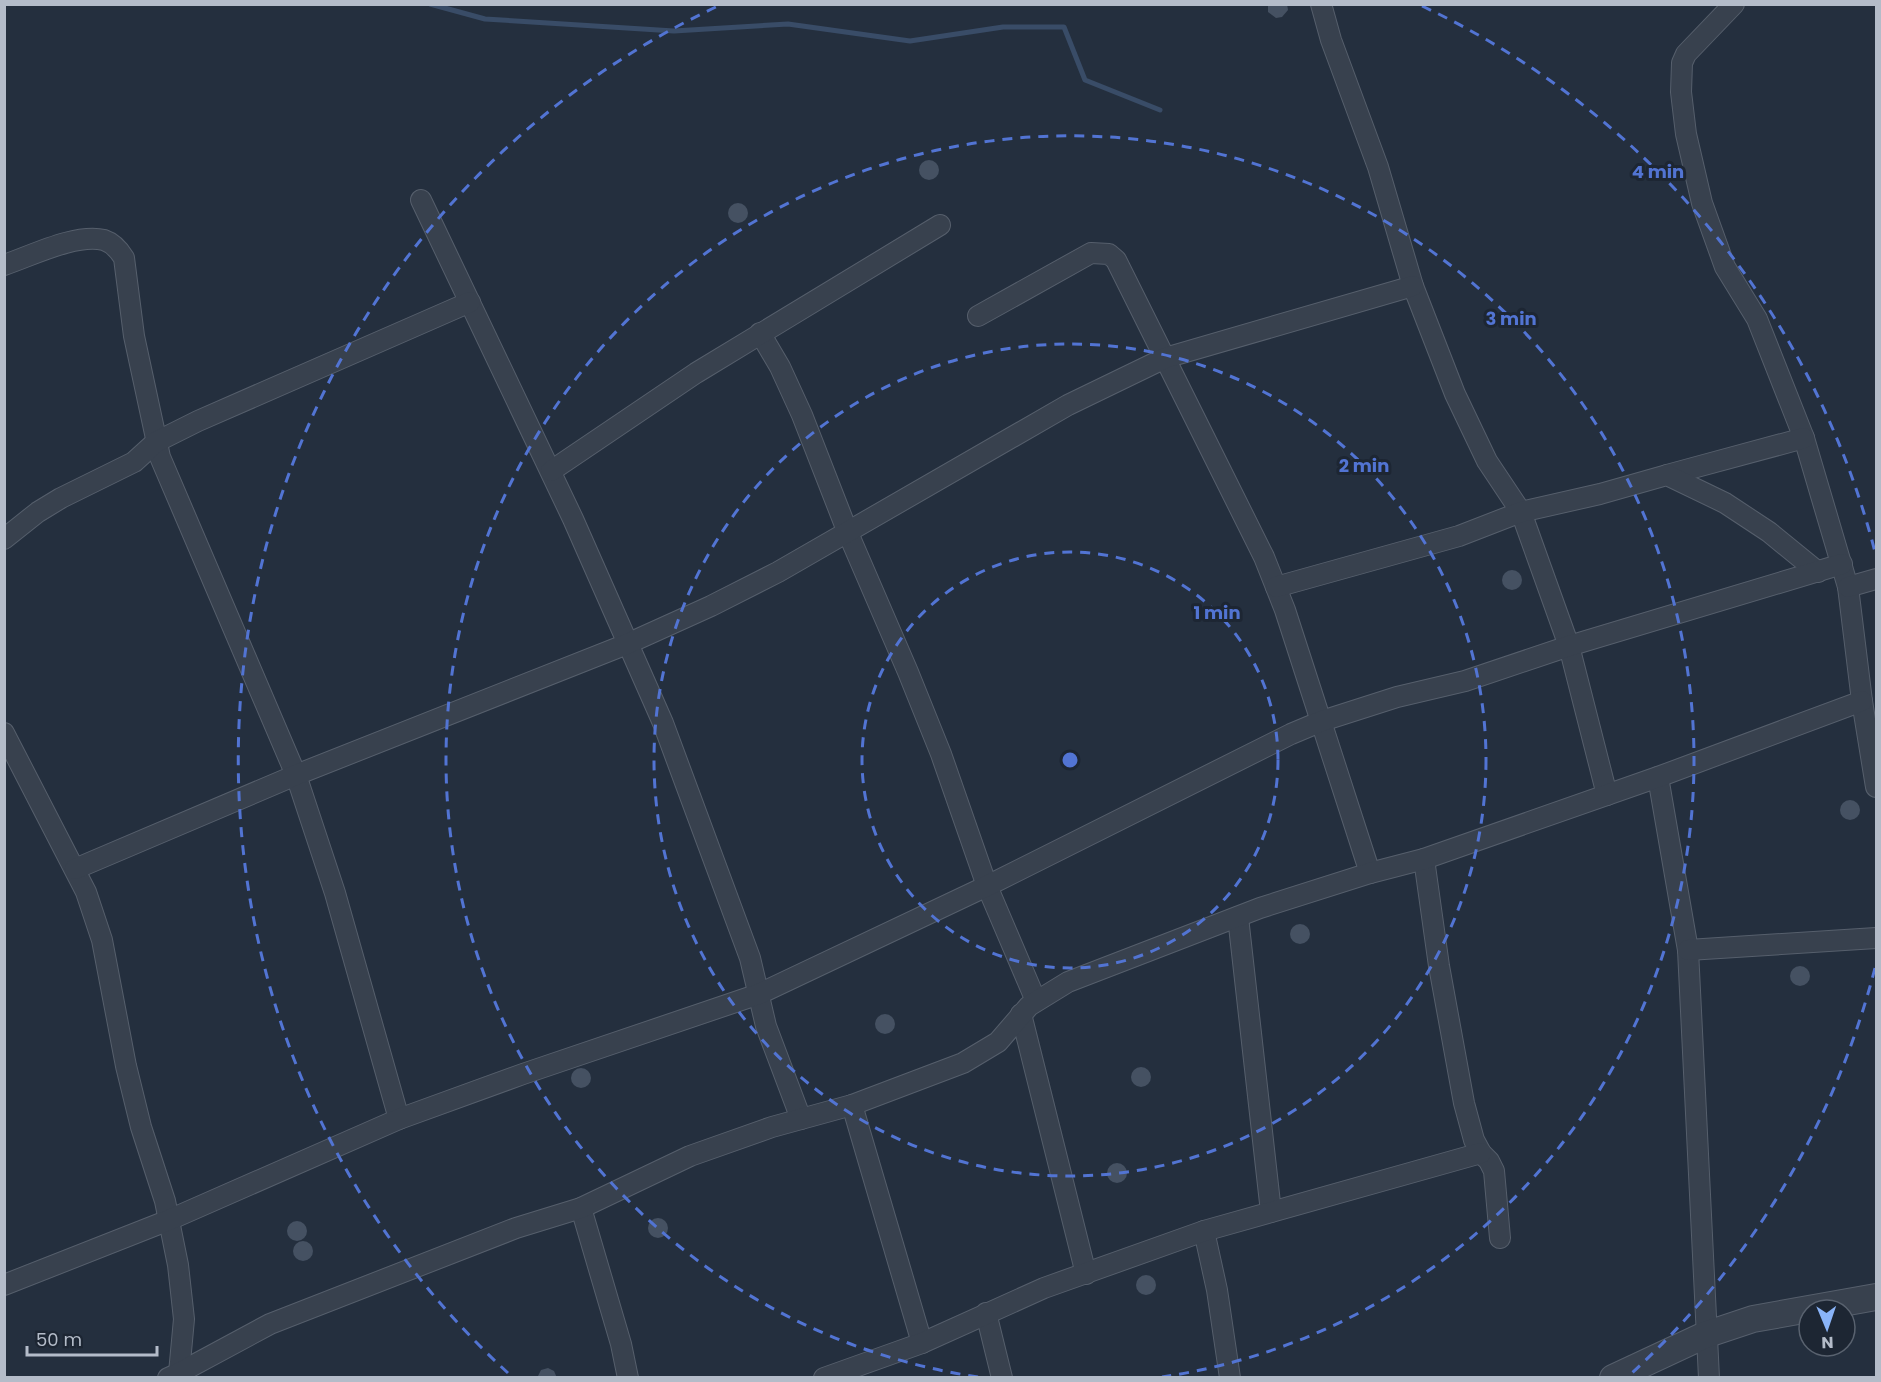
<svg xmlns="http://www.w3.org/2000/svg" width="1881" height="1382" font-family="Poppins,sans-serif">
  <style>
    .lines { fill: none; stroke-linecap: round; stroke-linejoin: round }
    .stream { stroke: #394c67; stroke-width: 5 }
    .building { fill: #455162 }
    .minor-casing { stroke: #565f6c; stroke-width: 22 }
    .tertiary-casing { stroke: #565f6c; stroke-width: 28 }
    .minor { stroke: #38414e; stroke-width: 20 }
    .tertiary { stroke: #38414e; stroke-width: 26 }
    .ring { fill: none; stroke: #5274d3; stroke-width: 3; stroke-dasharray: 10 8 }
    .centre { fill: #5274d3; stroke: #1d2633; stroke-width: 3 }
    .ring-label { font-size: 18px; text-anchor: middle; font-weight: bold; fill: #5274d3; stroke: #1d2633; stroke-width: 6; stroke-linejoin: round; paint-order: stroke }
  </style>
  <rect width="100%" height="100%" fill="#242f3e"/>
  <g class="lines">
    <polyline class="stream" points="430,4 485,19 674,31 788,24 910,41 1003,27 1064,27 1085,80 1160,110"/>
  </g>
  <g class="building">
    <polygon points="1268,4 1287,4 1288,10 1282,17 1276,18 1268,12"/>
    <circle cx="929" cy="170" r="10"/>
    <circle cx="738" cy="213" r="10"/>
    <circle cx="1512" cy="580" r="10"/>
    <circle cx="1850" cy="810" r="10"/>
    <circle cx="1300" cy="934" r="10"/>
    <circle cx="1800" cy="976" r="10"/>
    <circle cx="885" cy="1024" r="10"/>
    <circle cx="1141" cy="1077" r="10"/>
    <circle cx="581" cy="1078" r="10"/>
    <circle cx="1117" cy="1173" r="10"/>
    <circle cx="658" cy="1228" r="10"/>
    <circle cx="297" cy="1231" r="10"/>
    <circle cx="303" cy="1251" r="10"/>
    <circle cx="1146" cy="1285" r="10"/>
    <polygon points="548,1368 554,1371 557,1378 537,1378 541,1370"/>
  </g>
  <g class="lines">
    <defs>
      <g id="minor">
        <polyline points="1321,4 1331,40 1378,167 1413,286 1455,394 1487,461 1521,512 1569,646 1607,795"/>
        <polyline points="1734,4 1686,54 1682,63 1681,92 1686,134 1702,203 1725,267 1757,319 1804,438 1848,587 1862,701 1876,787"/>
        <polyline points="421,200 573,519 663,723 750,958 766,1026 801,1119"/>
        <path d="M4 265C31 256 76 233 104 240 113 243 119 250 124 258L134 336 160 457 296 775 335 893 399 1119"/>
        <polyline points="978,316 1091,253 1109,254 1116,260 1264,557 1285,610 1370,873"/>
        <polyline points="760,333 780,367 802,415 848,533 908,672 941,754 987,886 1036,1001"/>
        <polyline points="551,471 696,373 940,225"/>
        <polyline points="1667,475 1804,438"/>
        <polyline points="4,539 38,512 61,498 134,462 156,442 198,421 470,302"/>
        <polyline points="1276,587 1459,536 1521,512 1600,494 1667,475 1725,503 1769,532 1818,572"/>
        <polyline points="1848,587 1876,579"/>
        <polyline points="4,733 86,892 102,940 126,1066 141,1127 165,1201 178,1265 184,1319 179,1373 181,1378"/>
        <polyline points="1658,777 1688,950 1709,1378"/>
        <polyline points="1424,859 1439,966 1464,1103 1474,1140 1481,1153 1489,1161 1494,1171 1500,1238"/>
        <polyline points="75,869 296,775 627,644 711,606 778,572 1068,405 1165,358 1413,286"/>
        <polyline points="1238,917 1271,1212"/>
        <polyline points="1688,950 1876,938"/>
        <polyline points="1021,1014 1086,1274"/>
        <polyline points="852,1105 922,1343"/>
        <polyline points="581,1208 621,1344 628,1378"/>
        <polyline points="1204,1231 1217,1290 1230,1378"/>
        <polyline points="4,1285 169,1220 399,1119 523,1074 759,994 987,886 1291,734 1322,721 1397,697 1465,681 1569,646 1842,564"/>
        <polyline points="986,1313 1002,1378"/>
        <polyline points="168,1378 179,1373 270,1324 516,1228 581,1208 690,1156 772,1127 852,1105 963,1063 998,1042 1029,1006 1068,982 1260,908 1370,873 1424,859 1658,777 1862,701"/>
        <polyline points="824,1378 922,1343 1044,1288 1204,1231 1481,1153"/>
      </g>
      <polyline id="tertiary" points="1613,1378 1705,1335 1753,1319 1876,1297"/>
    </defs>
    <use href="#minor" class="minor-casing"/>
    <use href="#tertiary" class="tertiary-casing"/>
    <use href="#minor" class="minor"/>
    <use href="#tertiary" class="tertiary"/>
  </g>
  <g class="ring">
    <circle cx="1070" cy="760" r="208"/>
    <circle cx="1070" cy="760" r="416"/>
    <path d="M978 1377A624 624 0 1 1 1162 1377"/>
    <path d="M1875 968A832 832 0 0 1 1632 1373M508 1373A832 832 0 0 1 718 6M1422 6A832 832 0 0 1 1875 552"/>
  </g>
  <circle cx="1070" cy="760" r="9" class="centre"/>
  <g class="ring-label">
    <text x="1658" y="178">4 min</text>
    <text x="1511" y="325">3 min</text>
    <text x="1364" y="472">2 min</text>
    <text x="1217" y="619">1 min</text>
  </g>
  <rect width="1881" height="1382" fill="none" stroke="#b4bcc9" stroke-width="12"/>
  <g transform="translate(1827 1328) rotate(178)"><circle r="28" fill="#1d2633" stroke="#59626f" stroke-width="1.5"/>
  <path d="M0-4.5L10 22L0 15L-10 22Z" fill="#8ab4f8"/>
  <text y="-9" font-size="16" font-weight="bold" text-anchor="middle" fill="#b4bcc9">N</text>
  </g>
  <path d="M27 1346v9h130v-9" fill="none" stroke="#b4bcc9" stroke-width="3"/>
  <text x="36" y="1346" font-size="18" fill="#b4bcc9" stroke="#1d2633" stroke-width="4.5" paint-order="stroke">50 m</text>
</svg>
